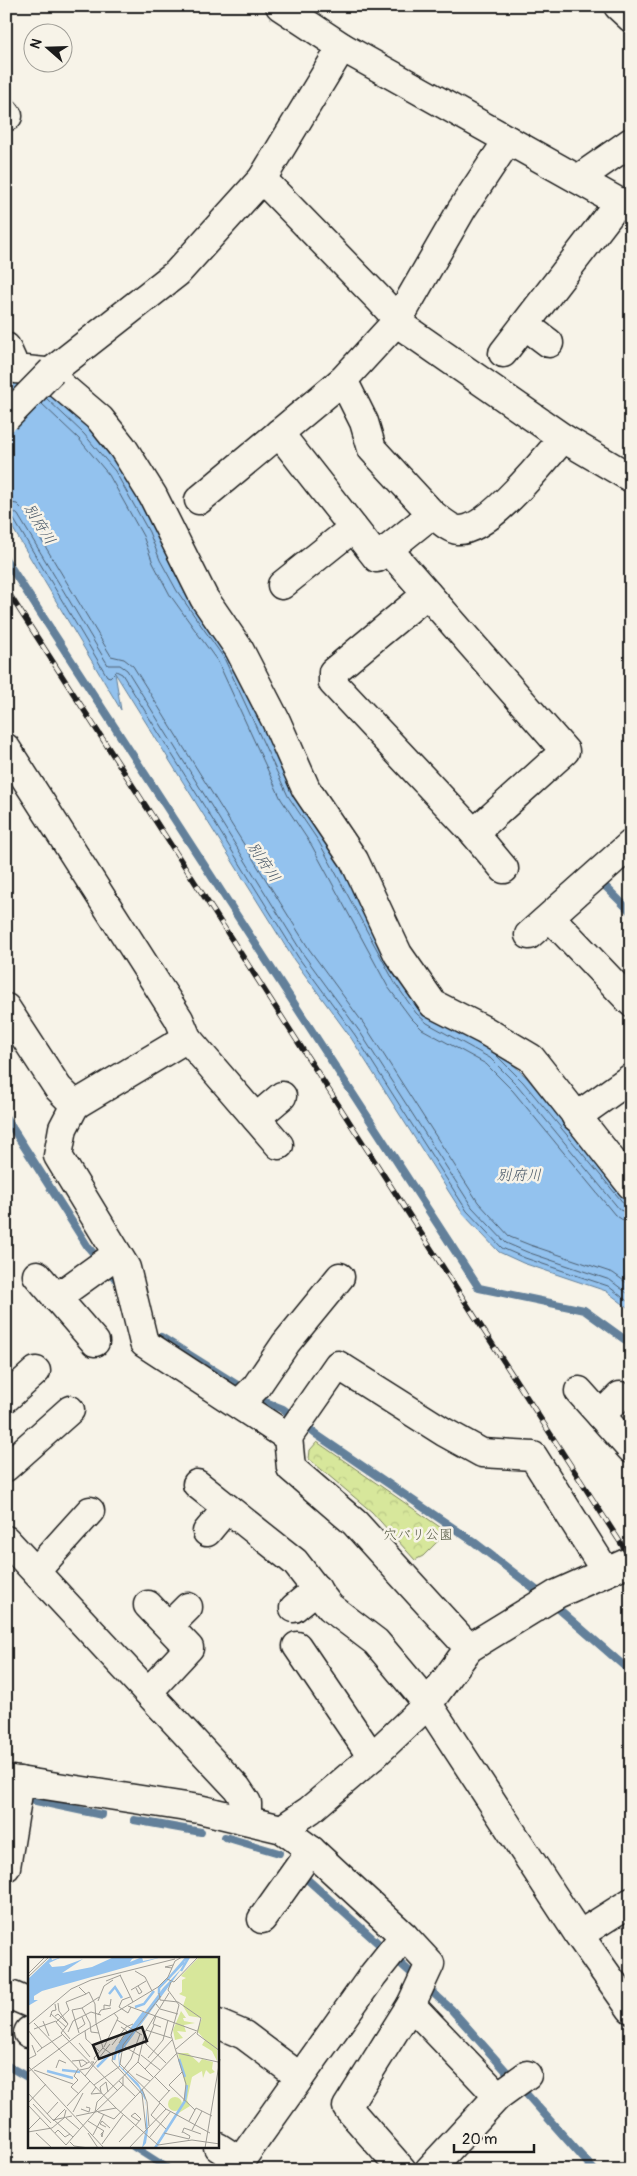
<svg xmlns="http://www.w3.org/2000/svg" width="637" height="2176" font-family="Pangolin,'Klee One',sans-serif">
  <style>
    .forest { fill: url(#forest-crowns); stroke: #7a825c }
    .water { fill: #93c2ee; stroke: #63809a }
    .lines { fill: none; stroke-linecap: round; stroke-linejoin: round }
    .shore { stroke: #4c5e70; stroke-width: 1 }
    .stream { stroke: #63809a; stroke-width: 8 }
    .street-casing { stroke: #1c1c1c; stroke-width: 31 }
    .street { stroke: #f7f3e8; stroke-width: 28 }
    .rail-casing { stroke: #1c1c1c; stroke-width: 5.5 }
    .rail { stroke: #f7f3e8; stroke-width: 4; stroke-dasharray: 11; stroke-linecap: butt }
    .street-bridge-casing { stroke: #1c1c1c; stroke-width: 31; stroke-linecap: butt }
    .street-bridge { stroke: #f7f3e8; stroke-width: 28 }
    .labels { text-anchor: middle; stroke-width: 5; stroke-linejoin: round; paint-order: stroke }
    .park-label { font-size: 14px; fill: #545942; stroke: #f7f3e8 }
    .water-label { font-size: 15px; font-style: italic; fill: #465666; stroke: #f7f3e8 }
    .inset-river { fill: none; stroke: #93c2ee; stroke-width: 2.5 }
    .inset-road { fill: none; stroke: #9f9d96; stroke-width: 1 }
    .view { fill: #1c1c1c; fill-opacity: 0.15; stroke: #1c1c1c; stroke-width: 2.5 }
    .inset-edge { fill: none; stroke: #1c1c1c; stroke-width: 2.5 }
  </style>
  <defs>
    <pattern id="forest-crowns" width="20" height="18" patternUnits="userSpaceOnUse" patternTransform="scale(1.25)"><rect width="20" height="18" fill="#d7e79b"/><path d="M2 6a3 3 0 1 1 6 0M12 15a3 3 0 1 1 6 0" fill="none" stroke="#b8c685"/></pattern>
  </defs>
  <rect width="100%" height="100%" fill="#f7f3e8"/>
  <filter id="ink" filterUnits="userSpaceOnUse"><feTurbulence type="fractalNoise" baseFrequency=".02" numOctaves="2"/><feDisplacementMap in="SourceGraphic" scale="10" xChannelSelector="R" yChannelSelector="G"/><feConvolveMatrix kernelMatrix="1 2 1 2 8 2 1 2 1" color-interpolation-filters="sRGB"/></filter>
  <g filter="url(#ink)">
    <polygon class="forest" points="317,1442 447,1532 423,1556 415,1560 372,1512 309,1459 310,1450"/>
    <polygon class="water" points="6,330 23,356 125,464 202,611 404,976 497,1049 527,1078 631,1205 631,1310 606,1291 523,1263 499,1252 463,1214 351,1038 294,960 115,673 121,710 6,517"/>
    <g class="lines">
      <g class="shore">
        <polyline points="46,398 84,434 115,471 149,532 160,560 177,591 224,658 288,796 319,842 395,983 416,1013 427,1023 490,1058 518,1086 620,1210 631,1214"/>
        <polyline points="41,403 79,439 109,475 143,536 153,563 170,595 218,662 281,799 312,846 388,987 411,1018 422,1029 486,1064 513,1091 615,1215 623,1220 631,1221"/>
        <polyline points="6,502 17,504 24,511 111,656 124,659 133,666 309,949 366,1027 478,1202 510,1237 530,1245 613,1273 631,1286"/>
        <polyline points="6,509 12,510 18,515 108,665 120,665 127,670 303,954 360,1032 472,1207 506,1243 527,1252 610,1280 631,1296"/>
        <polyline points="6,515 13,518 107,676 110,677 116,671 122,674 298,957 355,1035 467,1211 502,1248 525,1258 608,1286 631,1304"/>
        <polyline points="495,1054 523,1082 625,1205 631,1207"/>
      </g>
      <g class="stream">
        <polyline points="6,560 479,1288 584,1310 631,1344"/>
        <polyline points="604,885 631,912"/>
        <polyline points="627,1096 631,1101"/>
        <polyline points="6,1118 88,1247 119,1283"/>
        <polyline points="161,1337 263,1401 283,1409 317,1435 474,1542 544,1596"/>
        <polyline points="552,1603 631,1672"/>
        <polyline points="36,1801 102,1815"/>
        <polyline points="134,1820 201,1832"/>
        <polyline points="225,1837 279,1853"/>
        <polyline points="308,1880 451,2009 594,2170"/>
        <polyline points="6,2065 29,2078"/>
        <polyline points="134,2147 170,2170"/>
      </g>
      <defs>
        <g id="street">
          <polyline points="280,6 342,47 631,209"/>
          <polyline points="618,6 631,18"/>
          <polyline points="6,113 8,116"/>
          <polyline points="262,179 379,299 406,329 563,438 631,478"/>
          <polyline points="578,179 631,142"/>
          <polyline points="525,325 549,343"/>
          <polyline points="6,347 16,369 45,372 100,419 123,448 153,496 204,598 239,649 276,721 306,789 354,860 398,954 433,1004 484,1030 531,1058 631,1185"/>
          <polyline points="503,353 619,202"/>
          <polyline points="52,371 177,273 262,179 342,47"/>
          <polyline points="343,380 364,422 372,449 432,514"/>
          <path d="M279 433 377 558 432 514C439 519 450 529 458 530 488 532 543 461 563 438"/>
          <polyline points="199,500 343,380 398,320 462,209 508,140"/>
          <polyline points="388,549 565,751 474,833"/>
          <polyline points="282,585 353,528"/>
          <polyline points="427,594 333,672 333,683 474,833 504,869"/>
          <polyline points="6,748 179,1019 187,1038 279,1145"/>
          <polyline points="551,918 631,1002"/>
          <polyline points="529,935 631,844"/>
          <polyline points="6,1008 58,1088 75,1105 63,1128 58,1156 126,1268 144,1343 288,1437 291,1468 355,1523 469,1648"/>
          <polyline points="75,1105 187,1038"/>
          <polyline points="576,1117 631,1078"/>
          <polyline points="256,1118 282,1096"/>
          <polyline points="37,1275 95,1342"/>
          <polyline points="56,1298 117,1254"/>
          <polyline points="579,1391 631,1449"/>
          <polyline points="6,1398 36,1371"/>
          <polyline points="239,1404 256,1387 286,1343 340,1277"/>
          <polyline points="601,1415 620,1396"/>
          <polyline points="288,1437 338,1365 444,1432 482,1453 533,1456 606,1572"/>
          <polyline points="6,1467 70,1410"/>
          <polyline points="197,1484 295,1562 330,1607 376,1642 428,1704 579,1935 631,2009"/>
          <polyline points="207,1532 227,1508"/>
          <polyline points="6,1540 237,1788 247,1803 247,1820"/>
          <polyline points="36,1571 90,1511"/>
          <polyline points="148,1605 189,1648 149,1691"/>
          <polyline points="294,1608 317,1589"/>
          <polyline points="169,1626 188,1607"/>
          <polyline points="297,1646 372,1757"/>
          <polyline points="6,1779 199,1809 282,1829 311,1850 404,1936 430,1964 411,2005 347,2107 402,2170"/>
          <polyline points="282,1829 310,1810 372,1757 428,1704 469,1648 557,1594 631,1561"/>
          <polyline points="6,1867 20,1781"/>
          <polyline points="262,1919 311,1850"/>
          <polyline points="579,1935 631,1902"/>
          <polyline points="13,1996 29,2003"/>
          <polyline points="411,2005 498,2096"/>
          <polyline points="218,2024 244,2035 300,2077"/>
          <polyline points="28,2033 29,2031"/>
          <polyline points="218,2147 240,2161"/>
          <polyline points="234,2170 373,1975 404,1936"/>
          <polyline points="429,2170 498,2096 527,2075"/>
        </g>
      </defs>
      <use href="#street" class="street-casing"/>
      <use href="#street" class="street"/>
      <defs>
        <polyline id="rail" points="6,589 631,1559"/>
      </defs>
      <use href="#rail" class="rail-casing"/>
      <use href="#rail" class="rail"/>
      <defs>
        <polyline id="street-bridge" points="6,418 52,371"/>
      </defs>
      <use href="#street-bridge" class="street-bridge-casing"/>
      <use href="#street-bridge" class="street-bridge"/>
    </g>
  </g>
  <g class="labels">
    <g class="park-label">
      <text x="418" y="1539">穴バリ公園</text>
    </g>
    <g class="water-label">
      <text transform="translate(40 524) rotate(58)" y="5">別府川</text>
      <text transform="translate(264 862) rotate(56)" y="5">別府川</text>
      <text x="519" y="1180">別府川</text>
    </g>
  </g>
  <g transform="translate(28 1957)">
    <rect width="191" height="191" fill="#f7f3e8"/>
    <path d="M171 0H191L189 104 184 94 174 88 177 83 169 74 174 61 161 59 155 49 158 40 151 37 154 35V23L158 21 153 19ZM153 54 158 61H155L156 64 167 66 156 68 158 75 149 74 155 81 147 83 145 73ZM150 96H160L171 106 174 102 185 105 184 112 187 115 182 117 178 113 175 121 174 114 164 120 159 143 162 149 149 157 159 135Z" fill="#d7e79b"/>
    <path d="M140 147a7 7 0 1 1 14 0a7 7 0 1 1-14 0Z" fill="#d7e79b"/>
    <path d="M23 0 24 3 27 2 34 0 21 6 24 10 36 9 55 2 34 16 64 10 86 0H108L104 2 102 5 114 0 115 4 134 0 14 34 6 39V43H10L0 49V22ZM154 11 91 98 92 109 110 126 117 138 120 173 118 186 114 191 118 171V145L111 131 91 109 90 91 135 31Z" fill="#93c2ee"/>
    <path class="inset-river" d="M153 14 161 0M140 22 159 0M81 37 87 30 94 41M131 37V31L156 5M107 50 116 47 126 34M151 102 157 120M86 103 89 91 116 55M69 110 82 97M34 113 52 115M19 114 45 121M127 191 157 144 159 128"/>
    <path class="inset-road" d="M144 11 137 10 145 8M107 14 117 20 124 34M0 17 17 0M92 18 105 45M0 20 21 0M139 22 146 25 170 0M78 24 93 18M143 25 140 33 151 48 143 78 158 127 156 144M51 30 58 37 61 35 67 47 68 66 75 91 66 101 67 103M108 31 111 37 114 35 110 29M103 33 118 24M131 36 132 43 150 45 173 61 169 77 192 94M133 39 95 88 92 107 138 152 182 176M102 40 94 43 91 50 100 56 103 50M70 44 76 29 85 23M30 46 31 54 40 67M128 47 132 52 150 57M100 49 169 74M54 51 62 66 63 75 71 76M54 51 71 40M76 52V48L82 49 83 42M23 57 38 70M70 58 73 53 83 51M27 59 30 57 40 67 33 76 90 134M128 59 125 67 133 70M22 60 24 54 28 53 27 47M89 63 114 78M15 64 21 79M6 66 88 151M0 68 43 32 63 23 147 2M6 72 28 64M50 72 57 67 54 60M0 73 14 91 9 95M118 73 143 81M57 74 58 82 71 94M40 75 45 64 63 55 73 58M51 76 44 53 54 51M42 82 28 65 41 53 38 45 58 37M115 84 138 106M51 86 62 100M91 86 99 74 93 70M118 87 126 68M84 88 98 70 105 67M76 90 90 61 86 56M97 90 112 99M14 91 34 78M75 91 85 98 84 104 114 137 118 172M148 92 168 75M113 98 132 113M120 101 135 83 140 63M0 102 8 98 4 88M51 103 53 110 61 105M44 104 55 103 59 106M110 105 125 120M0 109 76 191M28 111 31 103 38 106M50 112 46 119 50 123 43 130 51 137M117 112 144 83M6 113 45 127M52 113 61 111 66 105H63M95 113 103 102 112 77M0 115 50 78 130 30 140 20 147 4 154 0M154 115 141 128 167 153M108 117 122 124M57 119 82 87M126 119 141 134M91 124 107 139M66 128 92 109M68 130 63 137 74 136M114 132 119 145 121 169M73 135 72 130 78 125 80 135M0 136 25 163M131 145 142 133M0 146 18 127M132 146 123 158 138 172M5 147 23 166M0 148 38 188M39 149 62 124M53 152 61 155 62 151 58 150M45 155 55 136M67 155 69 145 110 105 117 75 141 36M67 155 95 128V120M70 155 86 162 149 96 190 105M19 157 30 145M48 159 67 155M38 161 51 172M25 163 44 159M26 163 45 180M25 164 37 152M60 164 76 174 73 177 74 180 75 175M161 164 168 151 184 159M107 169 113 162 107 156 103 159 111 164M78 170 72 167 74 164 82 171M0 173 12 161M164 173 174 154M0 175 24 171 36 161 38 153M8 176 24 191M27 176 30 173 37 180 42 177M60 176 70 191M136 176 161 182 162 179 155 175M154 176 156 171 173 177M65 178 76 157M121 181 143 154M42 185 46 189 61 191M91 185 106 169M74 187 95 158M38 188 67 155 88 151 130 188 164 183 192 187M101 191 138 152M177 191 192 102"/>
    <path class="view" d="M114 70 119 84 71 102 65 88Z"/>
    <rect width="191" height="191" class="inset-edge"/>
  </g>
  <rect width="637" height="2176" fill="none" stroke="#f7f3e8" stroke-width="25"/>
  <rect x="12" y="12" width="612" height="2151" fill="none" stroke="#1c1c1c" stroke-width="2" filter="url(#ink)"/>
  <g transform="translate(48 48) rotate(290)"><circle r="24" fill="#f7f3e8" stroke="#9f9d96"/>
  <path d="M0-4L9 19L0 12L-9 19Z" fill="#1c1c1c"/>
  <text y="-8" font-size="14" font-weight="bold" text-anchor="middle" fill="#1c1c1c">N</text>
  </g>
  <path d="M454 2144v8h80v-8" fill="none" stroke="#1c1c1c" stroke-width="2.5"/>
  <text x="462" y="2144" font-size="15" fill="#1c1c1c" stroke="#f7f3e8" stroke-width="4" paint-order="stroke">20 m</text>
</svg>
